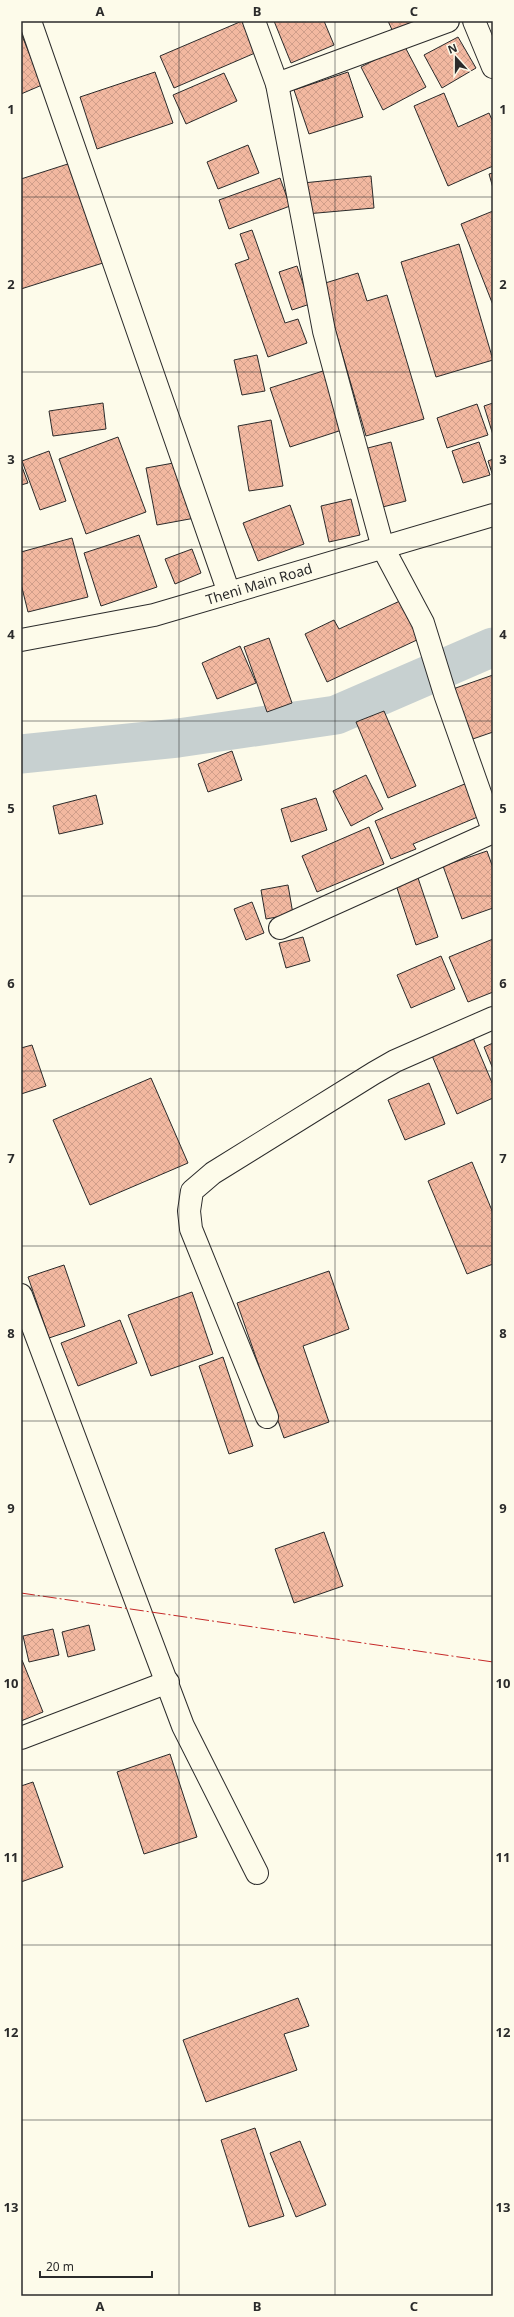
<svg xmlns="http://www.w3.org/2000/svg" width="514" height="2317" font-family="'Noto Sans',sans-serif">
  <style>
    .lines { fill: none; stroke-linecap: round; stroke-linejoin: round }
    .canal { stroke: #c7d0d0; stroke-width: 39 }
    .building { fill: url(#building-cross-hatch); stroke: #2b2b2b }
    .street-casing { stroke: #2b2b2b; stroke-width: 24 }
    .primary-casing { stroke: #2b2b2b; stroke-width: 24 }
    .street { stroke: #fdfbea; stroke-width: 22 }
    .primary { stroke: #fdfbea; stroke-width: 22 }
    .power { stroke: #c62828; stroke-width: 1; stroke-dasharray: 14 3 2 3; stroke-linecap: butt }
    .grid { fill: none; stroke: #2b2b2b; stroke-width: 1; stroke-opacity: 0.55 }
    .labels { text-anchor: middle; stroke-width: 3; stroke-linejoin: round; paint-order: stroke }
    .street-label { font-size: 14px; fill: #2b2b2b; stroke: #fdfbea }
    .neatline { fill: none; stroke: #2b2b2b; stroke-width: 1.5 }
    .grid-label { font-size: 13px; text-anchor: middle; font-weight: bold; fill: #2b2b2b }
  </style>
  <defs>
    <pattern id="building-cross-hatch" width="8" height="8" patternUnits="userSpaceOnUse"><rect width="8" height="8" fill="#f2b8a0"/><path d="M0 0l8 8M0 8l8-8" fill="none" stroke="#d09e8a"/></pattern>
  </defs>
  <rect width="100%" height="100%" fill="#fdfbea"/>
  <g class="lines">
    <polyline class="canal" points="21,754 178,738 336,715 493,647"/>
  </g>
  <g class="building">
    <polygon points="242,21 255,53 174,88 160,56"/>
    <polygon points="274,21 324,21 334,45 291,63"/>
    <polygon points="388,21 418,21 393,32"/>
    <polygon points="21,33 42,85 21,94"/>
    <polygon points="458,37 476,68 442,88 424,55"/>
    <polygon points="404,45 426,87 383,110 361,67"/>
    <polygon points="155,72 173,123 97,149 80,97"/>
    <polygon points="348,72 363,117 309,134 294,90"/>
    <polygon points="224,73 237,101 186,124 173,95"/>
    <polygon points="444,93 458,127 489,113 493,122 493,166 448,186 414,106"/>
    <polygon points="248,145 259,173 218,189 207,162"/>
    <polygon points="74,162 106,262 21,289 21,179"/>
    <polygon points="493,173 493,188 489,174"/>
    <polygon points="371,176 374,208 306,214 303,183"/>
    <polygon points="280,178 290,206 229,229 219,200"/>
    <polygon points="493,211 493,305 461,224"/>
    <polygon points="252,230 285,323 298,319 307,343 268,357 235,264 249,259 240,234"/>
    <polygon points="459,244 493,360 436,377 401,262"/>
    <polygon points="297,266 310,304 292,310 279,272"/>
    <polygon points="358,273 367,301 387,295 424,419 366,436 322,284"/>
    <polygon points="257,355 265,391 242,395 234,360"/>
    <polygon points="326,370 345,429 290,447 270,388"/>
    <polygon points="103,403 106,429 53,436 49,411"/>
    <polygon points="493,403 493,435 484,406"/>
    <polygon points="477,404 488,435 447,448 437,418"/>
    <polygon points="271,420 283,486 249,491 238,426"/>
    <polygon points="118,437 146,512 86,534 59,459"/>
    <polygon points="391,442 406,501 379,508 364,449"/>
    <polygon points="479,442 490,475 463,483 452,451"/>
    <polygon points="49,451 66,501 40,510 22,461"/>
    <polygon points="493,459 493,476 488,461"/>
    <polygon points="179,462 195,518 157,525 146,468"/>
    <polygon points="21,464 28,483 21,485"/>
    <polygon points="351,499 360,535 329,542 321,506"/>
    <polygon points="290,505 304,544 258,561 243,523"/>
    <polygon points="139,535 157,587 101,606 84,553"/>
    <polygon points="72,538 88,597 28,612 21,584 21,552"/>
    <polygon points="192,549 201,573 175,584 165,559"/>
    <polygon points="402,600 419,639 327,682 305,634 334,620 339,629"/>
    <polygon points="269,638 292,703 267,712 244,647"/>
    <polygon points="240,646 256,683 217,699 202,663"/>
    <polygon points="493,675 493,732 467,741 450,690"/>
    <polygon points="384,711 416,786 388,798 356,722"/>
    <polygon points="232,751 242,780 208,792 198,764"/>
    <polygon points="366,775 383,809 351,826 333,791"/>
    <polygon points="467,783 480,816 413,844 416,849 391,859 375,821"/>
    <polygon points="96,795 103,824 59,834 53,806"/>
    <polygon points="316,798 327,830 291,842 281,809"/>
    <polygon points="369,827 384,864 317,892 302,856"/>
    <polygon points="487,851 493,868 493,908 462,919 443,866"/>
    <polygon points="416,872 438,937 416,945 394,879"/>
    <polygon points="288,885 293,914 266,919 261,890"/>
    <polygon points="252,902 264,933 246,940 234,909"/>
    <polygon points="303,937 310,961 286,968 279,943"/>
    <polygon points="493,939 493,992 468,1002 449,957"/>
    <polygon points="441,956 455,989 411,1008 397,975"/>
    <polygon points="471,1033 493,1085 493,1098 457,1114 430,1051"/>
    <polygon points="493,1043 493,1069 484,1047"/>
    <polygon points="32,1045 46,1086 21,1094 21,1048"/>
    <polygon points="151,1078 188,1163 90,1205 53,1120"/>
    <polygon points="429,1083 445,1124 405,1140 388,1100"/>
    <polygon points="472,1162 493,1213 493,1264 467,1274 428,1181"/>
    <polygon points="64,1265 85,1326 49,1338 28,1277"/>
    <polygon points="329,1271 349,1329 303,1346 329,1422 284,1438 237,1303"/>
    <polygon points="192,1292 213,1354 151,1376 128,1315"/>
    <polygon points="120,1320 137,1363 78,1386 61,1343"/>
    <polygon points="223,1357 253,1446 229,1454 199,1366"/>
    <polygon points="324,1532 343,1586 294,1603 275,1549"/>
    <polygon points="89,1625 95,1650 68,1657 62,1632"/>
    <polygon points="53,1629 59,1655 29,1662 23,1636"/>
    <polygon points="22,1660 43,1712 21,1721 21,1661"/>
    <polygon points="170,1754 197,1837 144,1854 117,1772"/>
    <polygon points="33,1782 63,1867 21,1882 21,1786"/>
    <polygon points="298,1998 309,2026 284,2034 297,2070 206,2102 183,2040"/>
    <polygon points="255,2128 284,2216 249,2227 221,2140"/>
    <polygon points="300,2141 326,2205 296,2217 270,2153"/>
  </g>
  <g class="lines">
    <defs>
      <g id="street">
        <polyline points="30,21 229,593"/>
        <polyline points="254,21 277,84 324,331 383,548 423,623 445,694 493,830"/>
        <polyline points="474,21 493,67"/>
        <polyline points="277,84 448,21"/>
        <polyline points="280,928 493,832"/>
        <polyline points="21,1295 183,1726 257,1873"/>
        <polyline points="267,1417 191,1229 189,1211 192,1191 213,1173 374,1073 395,1061 493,1018"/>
        <polyline points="21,1738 168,1682"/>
      </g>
      <polyline id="primary" points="21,640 154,615 493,515"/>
    </defs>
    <use href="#street" class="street-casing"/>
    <use href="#primary" class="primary-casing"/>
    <use href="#street" class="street"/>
    <use href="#primary" class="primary"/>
    <polyline class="power" points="21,1593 493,1662"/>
  </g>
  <path class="grid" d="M179 21V2296M335 21V2296M21 197H493M21 372H493M21 547H493M21 721H493M21 896H493M21 1071H493M21 1246H493M21 1421H493M21 1596H493M21 1770H493M21 1945H493M21 2120H493"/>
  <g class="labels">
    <g class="street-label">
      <text transform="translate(259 584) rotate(-17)" y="5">Theni Main Road</text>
    </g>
  </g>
  <rect width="514" height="2317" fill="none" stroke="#fdfbea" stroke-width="44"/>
  <g transform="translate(456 58) rotate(339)" stroke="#fdfbea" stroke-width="3" paint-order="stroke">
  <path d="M0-3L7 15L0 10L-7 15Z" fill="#2b2b2b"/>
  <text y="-6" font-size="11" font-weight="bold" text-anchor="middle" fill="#2b2b2b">N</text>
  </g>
  <path d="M40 2271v6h112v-6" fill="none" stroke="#2b2b2b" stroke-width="2"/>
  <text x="46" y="2271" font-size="12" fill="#2b2b2b" stroke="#fdfbea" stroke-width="3" paint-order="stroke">20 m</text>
  <rect x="22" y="22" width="470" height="2273" class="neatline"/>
  <g class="grid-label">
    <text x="100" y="16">A</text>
    <text x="257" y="16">B</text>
    <text x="414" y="16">C</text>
    <text x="11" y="114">1</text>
    <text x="503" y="114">1</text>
    <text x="11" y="289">2</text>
    <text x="503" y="289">2</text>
    <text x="11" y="464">3</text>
    <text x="503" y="464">3</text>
    <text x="11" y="639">4</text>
    <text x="503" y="639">4</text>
    <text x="11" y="813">5</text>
    <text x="503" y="813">5</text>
    <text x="11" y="988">6</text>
    <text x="503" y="988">6</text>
    <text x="11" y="1163">7</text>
    <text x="503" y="1163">7</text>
    <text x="11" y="1338">8</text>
    <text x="503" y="1338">8</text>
    <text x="11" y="1513">9</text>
    <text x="503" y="1513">9</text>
    <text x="11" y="1688">10</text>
    <text x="503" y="1688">10</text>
    <text x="11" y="1862">11</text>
    <text x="503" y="1862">11</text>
    <text x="11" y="2037">12</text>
    <text x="503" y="2037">12</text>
    <text x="11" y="2212">13</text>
    <text x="503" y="2212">13</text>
    <text x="100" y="2311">A</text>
    <text x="257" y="2311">B</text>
    <text x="414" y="2311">C</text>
  </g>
</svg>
